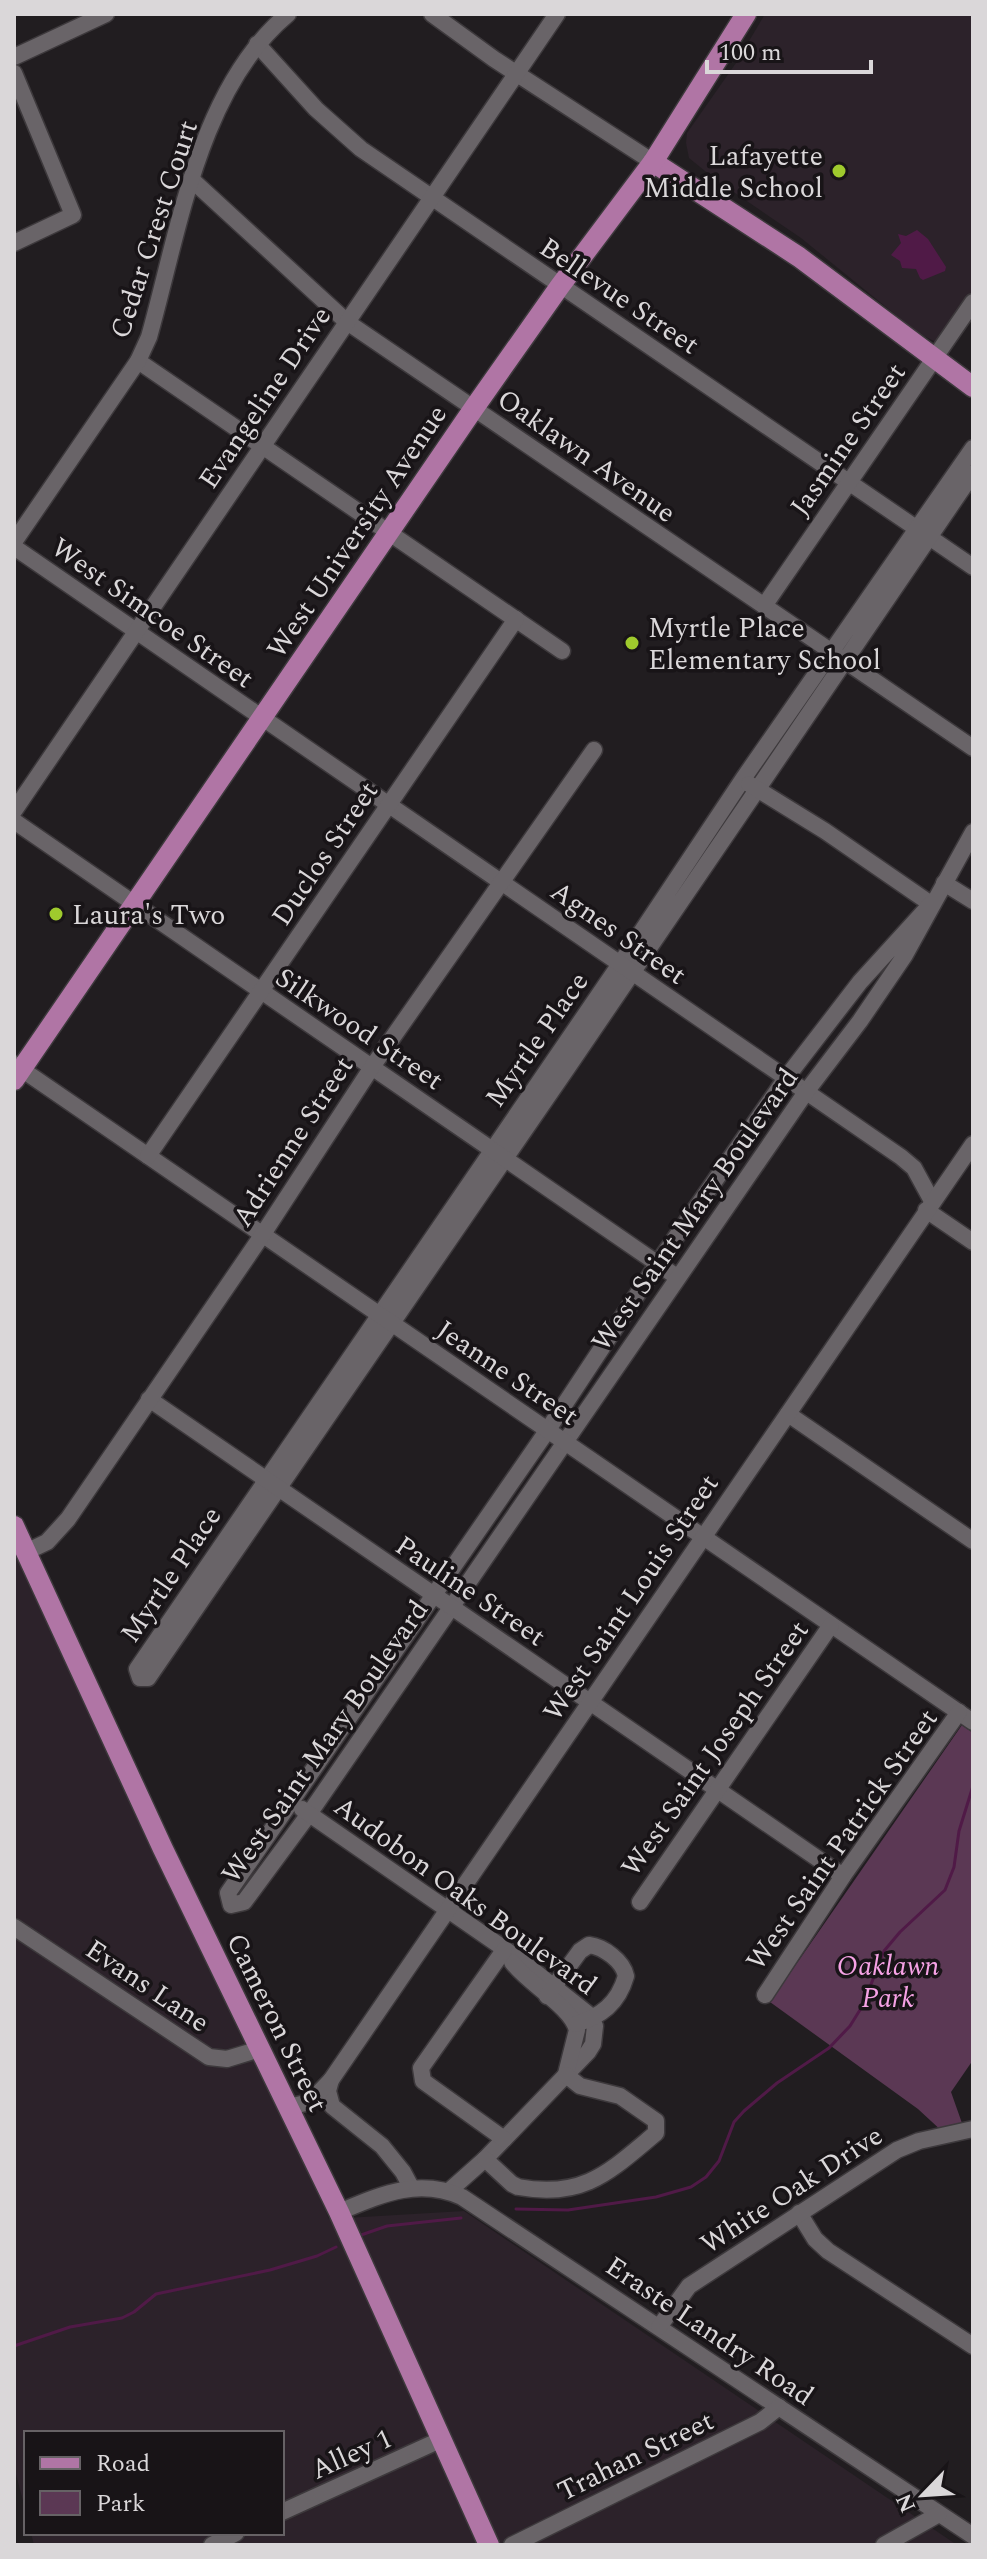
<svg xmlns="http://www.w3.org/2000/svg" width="987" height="2559" font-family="Spectral,serif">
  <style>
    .built { fill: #2c222a }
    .green { fill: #5b3854 }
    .water { fill: #501a47 }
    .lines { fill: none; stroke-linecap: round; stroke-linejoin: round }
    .stream { stroke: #501a47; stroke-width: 3 }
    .minor-casing { stroke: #3d393c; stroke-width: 19 }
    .major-casing { stroke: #3d393c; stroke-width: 23 }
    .minor { stroke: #696468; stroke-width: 16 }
    .major { stroke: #b075a5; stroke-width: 20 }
    .poi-dot { fill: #9fca2d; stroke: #181417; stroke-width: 3 }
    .labels { text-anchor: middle; stroke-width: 7; stroke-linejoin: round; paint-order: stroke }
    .poi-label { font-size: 28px; fill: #dad7d9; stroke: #181417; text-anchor: start }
    .street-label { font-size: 28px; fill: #dad7d9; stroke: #181417 }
    .park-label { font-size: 28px; font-style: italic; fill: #f6a2e5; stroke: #181417 }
  </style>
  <rect width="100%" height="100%" fill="#211d20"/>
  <g class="built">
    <polygon points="765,14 973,14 973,293 942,338 936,342 918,333 801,238 716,180 689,158 686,143 687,133 736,63"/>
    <polygon points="14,1518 329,2219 464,2211 957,2545 34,2545 31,2533 282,2533 282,2433 26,2433 26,2512 14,2467"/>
  </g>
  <polygon class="green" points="962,1725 973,1733 973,2060 951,2092 963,2126 944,2133 918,2109 770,2002"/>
  <polygon class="water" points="917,230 928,239 946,267 945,271 923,280 920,278 916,269 902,268 900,261 891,255 901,243 898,234 906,236"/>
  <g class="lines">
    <g class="stream">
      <polyline points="516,2209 568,2210 656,2197 691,2187 706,2177 719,2161 734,2122 744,2111 777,2083 829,2048 850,2026 863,2005 884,1951 900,1932 945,1890 954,1867 959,1831 973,1786"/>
      <polyline points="361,2235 387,2226 461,2218"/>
      <polyline points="14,2346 70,2327 122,2318 134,2312 156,2294 270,2270 317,2256 336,2247"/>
    </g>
    <defs>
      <g id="minor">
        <polyline points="432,14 494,59 653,162"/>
        <polyline points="257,44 316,109 361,149 973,567"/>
        <polyline points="14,57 106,14"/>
        <polyline points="14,73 73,215 14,243"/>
        <polyline points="191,179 347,322 973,748"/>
        <polyline points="138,361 562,651"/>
        <path d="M973 448 743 779 620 964 137 1669 140 1678H148C425 1277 699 876 973 473"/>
        <path d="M14 542 138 361 149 337C179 231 199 88 288 14"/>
        <polyline points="14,547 901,1157 914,1168 932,1201"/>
        <polyline points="764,606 973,302"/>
        <polyline points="749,784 825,831 931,904"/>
        <polyline points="14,811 557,14"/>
        <polyline points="14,821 677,1277"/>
        <polyline points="944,883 973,901"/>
        <polyline points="931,904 860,982 786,1078 658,1263 547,1431 228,1893 231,1905 244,1902 309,1814 806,1092 860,1021 905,955 973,832"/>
        <polyline points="14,1064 973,1722"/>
        <polyline points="148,1156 516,619"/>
        <polyline points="926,1210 973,1242"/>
        <polyline points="149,1399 843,1876"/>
        <polyline points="788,1414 973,1541"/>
        <polyline points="26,1552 47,1542 68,1519 263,1234 372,1067 594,750"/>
        <polyline points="302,1809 519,1959 588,2014 595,2026 593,2044 588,2052 485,2159 449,2191"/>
        <polyline points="640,1902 831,1625"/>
        <polyline points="14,1927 209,2057 227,2059 260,2049"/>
        <path d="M512 1962C528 1984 571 2006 577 2030L566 2074"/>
        <polyline points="765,1995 843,1876 959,1712"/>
        <path d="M547 1996 580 1951 589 1945C604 1947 623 1961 626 1976 618 2004 601 2016 576 2024"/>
        <polyline points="331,2080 328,2091 332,2106 382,2146 403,2172 411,2187"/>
        <polyline points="288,2107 310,2102 331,2080 973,1144"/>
        <polyline points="504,2139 423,2081 421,2068 504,1950"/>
        <path d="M485 2159 512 2184 518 2187C584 2199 609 2172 656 2133V2121L620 2096 580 2086 566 2075"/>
        <path d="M339 2212C380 2195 418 2177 462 2197L973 2536"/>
        <polyline points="799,2213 815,2239 828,2251 973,2346"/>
        <polyline points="659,2327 689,2286 897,2150 919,2141 973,2129"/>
        <polyline points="282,2512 440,2440"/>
        <polyline points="212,2545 236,2533"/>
        <polyline points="512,2545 760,2422 779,2407"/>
        <polyline points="884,2545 939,2514"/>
      </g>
      <g id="major">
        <polyline points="653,162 799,257 973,387"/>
        <polyline points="14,1080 474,408 560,286 653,162 746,14"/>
        <polyline points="14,1526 163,1849 339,2212 489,2545"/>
      </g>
    </defs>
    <use href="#minor" class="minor-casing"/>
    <use href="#major" class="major-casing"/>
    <use href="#minor" class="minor"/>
    <use href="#major" class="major"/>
  </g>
  <g class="poi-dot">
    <circle cx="839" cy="171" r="8"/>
    <circle cx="632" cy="643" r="8"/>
    <circle cx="56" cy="914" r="8"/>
  </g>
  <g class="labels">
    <g class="poi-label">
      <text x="823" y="165" text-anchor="end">Lafayette<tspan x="823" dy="32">Middle School</tspan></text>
      <text x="648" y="637">Myrtle Place<tspan x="648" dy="32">Elementary School</tspan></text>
      <text x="72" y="924">Laura's Two</text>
    </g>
    <g class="street-label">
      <text transform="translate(153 229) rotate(-72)" y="10">Cedar Crest Court</text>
      <text transform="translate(620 295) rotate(34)" y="10">Bellevue Street</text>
      <text transform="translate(264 397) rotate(-56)" y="10">Evangeline Drive</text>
      <text transform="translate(847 439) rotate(-55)" y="10">Jasmine Street</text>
      <text transform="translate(587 455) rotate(35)" y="10">Oaklawn Avenue</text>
      <text transform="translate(356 531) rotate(-56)" y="10">West University Avenue</text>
      <text transform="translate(153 612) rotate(35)" y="10">West Simcoe Street</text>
      <text transform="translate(324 853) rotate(-56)" y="10">Duclos Street</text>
      <text transform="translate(619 932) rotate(35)" y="10">Agnes Street</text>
      <text transform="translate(360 1028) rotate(34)" y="10">Silkwood Street</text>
      <text transform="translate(536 1039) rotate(-55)" y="10">Myrtle Place</text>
      <text transform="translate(292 1141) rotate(-57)" y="10">Adrienne Street</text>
      <text transform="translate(694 1209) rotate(-55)" y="10">West Saint Mary Boulevard</text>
      <text transform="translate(508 1372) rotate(34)" y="10">Jeanne Street</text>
      <text transform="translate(170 1574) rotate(-56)" y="10">Myrtle Place</text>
      <text transform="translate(471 1590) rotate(34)" y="10">Pauline Street</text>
      <text transform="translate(630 1597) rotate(-56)" y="10">West Saint Louis Street</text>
      <text transform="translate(324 1741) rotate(-55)" y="10">West Saint Mary Boulevard</text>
      <text transform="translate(714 1748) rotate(-55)" y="10">West Saint Joseph Street</text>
      <text transform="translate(841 1839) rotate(-55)" y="10">West Saint Patrick Street</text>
      <text transform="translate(466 1895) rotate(36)" y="10">Audobon Oaks Boulevard</text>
      <text transform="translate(148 1985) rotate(34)" y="10">Evans Lane</text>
      <text transform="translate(278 2022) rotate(64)" y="10">Cameron Street</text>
      <text transform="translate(791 2189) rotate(-33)" y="10">White Oak Drive</text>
      <text transform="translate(710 2330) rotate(34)" y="10">Eraste Landry Road</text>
      <text transform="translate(351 2453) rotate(-24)" y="10">Alley 1</text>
      <text transform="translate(635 2455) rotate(-26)" y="10">Trahan Street</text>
    </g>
    <g class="park-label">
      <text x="888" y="1975">Oaklawn<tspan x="888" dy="32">Park</tspan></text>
    </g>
  </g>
  <rect width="987" height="2559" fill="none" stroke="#dad7d9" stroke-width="32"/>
  <rect x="24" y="2431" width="260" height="104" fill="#181417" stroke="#666265" stroke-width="2"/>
  <rect x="40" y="2457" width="40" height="12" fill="#b075a5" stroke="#666265" stroke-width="2"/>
  <text x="96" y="2471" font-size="24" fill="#dad7d9">Road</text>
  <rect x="40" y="2491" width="40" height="24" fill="#5b3854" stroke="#666265" stroke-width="2"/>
  <text x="96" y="2511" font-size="24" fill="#dad7d9">Park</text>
  <g transform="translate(923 2495) rotate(245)" stroke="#181417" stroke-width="6" paint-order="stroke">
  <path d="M0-6L14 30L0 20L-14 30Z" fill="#dad7d9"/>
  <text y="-12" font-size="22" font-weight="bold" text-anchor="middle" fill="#dad7d9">N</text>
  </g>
  <path d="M707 60v12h164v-12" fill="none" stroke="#dad7d9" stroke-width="4"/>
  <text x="719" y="60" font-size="24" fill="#dad7d9" stroke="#181417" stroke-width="6" paint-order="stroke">100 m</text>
</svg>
